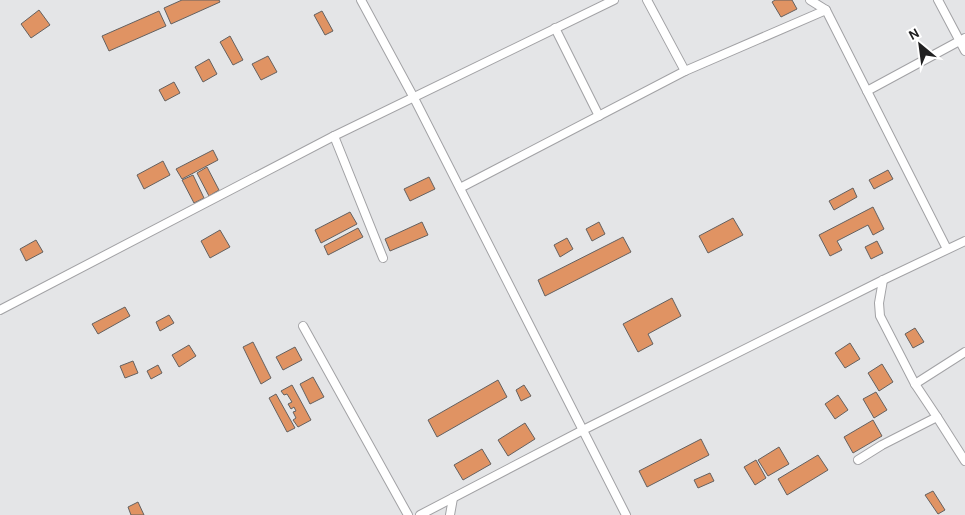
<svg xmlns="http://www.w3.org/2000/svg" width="965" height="515" font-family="Karla,sans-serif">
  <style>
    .building { fill: #e09363; stroke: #646160 }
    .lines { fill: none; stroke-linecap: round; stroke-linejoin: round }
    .minor-casing { stroke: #a2a2a5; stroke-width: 10 }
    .minor { stroke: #fff; stroke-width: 8 }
  </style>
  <rect width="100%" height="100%" fill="#e4e5e7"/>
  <g class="building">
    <polygon points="182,0 219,0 220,2 171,24 164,8"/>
    <polygon points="775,0 792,0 797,9 781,17 772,2"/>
    <polygon points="39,10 50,25 31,38 21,24"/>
    <polygon points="159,11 166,26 109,51 102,36"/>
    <polygon points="322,11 333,31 325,35 314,15"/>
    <polygon points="230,36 243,60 233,65 220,42"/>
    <polygon points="268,56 277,72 261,80 252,64"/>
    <polygon points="209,59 217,74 203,82 195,67"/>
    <polygon points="174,82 180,93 165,101 159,90"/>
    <polygon points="213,150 218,160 182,179 176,169"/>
    <polygon points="163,161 170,175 144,189 137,175"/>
    <polygon points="207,167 219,190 209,196 197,173"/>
    <polygon points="888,170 893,179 874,189 869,180"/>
    <polygon points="193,175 204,198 194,203 182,180"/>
    <polygon points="429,177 435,189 410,201 404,189"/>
    <polygon points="853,188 857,197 834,210 829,201"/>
    <polygon points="873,207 884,229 873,235 868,225 837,241 842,250 830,256 819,235"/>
    <polygon points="350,212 357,224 321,243 315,230"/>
    <polygon points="733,218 743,235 708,253 699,236"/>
    <polygon points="422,222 428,235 390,251 385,239"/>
    <polygon points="599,222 605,234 592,241 586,229"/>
    <polygon points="358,228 363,237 328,255 324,246"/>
    <polygon points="220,230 230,247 210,258 201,241"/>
    <polygon points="623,237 631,252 545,296 538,280"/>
    <polygon points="567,238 573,249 560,257 554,245"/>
    <polygon points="36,240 43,252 26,261 20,249"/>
    <polygon points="877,241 883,253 871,259 865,247"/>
    <polygon points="672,298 681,316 648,334 653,344 638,352 623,324"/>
    <polygon points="125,307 130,316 98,334 92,324"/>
    <polygon points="169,315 174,323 160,331 156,322"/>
    <polygon points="915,328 924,342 913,348 905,334"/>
    <polygon points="253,342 271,378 261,384 243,347"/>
    <polygon points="850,343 860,359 845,368 835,353"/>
    <polygon points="189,345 196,356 179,367 172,355"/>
    <polygon points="295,347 302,360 283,370 276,357"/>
    <polygon points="133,361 138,373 125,378 120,366"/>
    <polygon points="882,364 893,382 879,391 868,373"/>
    <polygon points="158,365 162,373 151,379 147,371"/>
    <polygon points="313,377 324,397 310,404 300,384"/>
    <polygon points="498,380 507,397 437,437 428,420"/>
    <polygon points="292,385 311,420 298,427 293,420 296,418 293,412 296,411 294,407 291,409 288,404 292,402 287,394 284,395 281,391"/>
    <polygon points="524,385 531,396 521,401 516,390"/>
    <polygon points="876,392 887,410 874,418 863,399"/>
    <polygon points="276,394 295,428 287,432 269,398"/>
    <polygon points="838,395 848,410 835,419 825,404"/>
    <polygon points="873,420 882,436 853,453 844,437"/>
    <polygon points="525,423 535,439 508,456 498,440"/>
    <polygon points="701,439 709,455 647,487 639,471"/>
    <polygon points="779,447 789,464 768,476 758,460"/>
    <polygon points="482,449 491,464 463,480 454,465"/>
    <polygon points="818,455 828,470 787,495 778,479"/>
    <polygon points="756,460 766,478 755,485 744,467"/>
    <polygon points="710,473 714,481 698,488 694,480"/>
    <polygon points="933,491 945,510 938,514 925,495"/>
    <polygon points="138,502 144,515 131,515 128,507"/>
  </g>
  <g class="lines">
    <defs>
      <g id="minor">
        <polyline points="361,0 414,98 626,515"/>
        <polyline points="647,0 685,71"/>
        <polyline points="810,0 826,10 947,249"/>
        <polyline points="938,0 965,51"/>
        <polyline points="555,28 599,116"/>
        <polyline points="867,91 965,38"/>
        <polyline points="334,136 383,258"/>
        <polyline points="460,188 685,71 826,10"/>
        <polyline points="0,310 334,136 614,0"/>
        <polyline points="303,326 408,515"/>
        <polyline points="915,384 965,352"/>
        <polyline points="937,417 965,461"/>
        <polyline points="858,460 882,445 937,417 915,384 880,316 879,303 883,280"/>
        <polyline points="420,515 583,430 883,280 965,241"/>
        <polyline points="450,515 453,498"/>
      </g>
    </defs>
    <use href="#minor" class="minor-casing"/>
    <use href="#minor" class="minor"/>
  </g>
  <g transform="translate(920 45) rotate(331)" stroke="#ffffff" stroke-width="4" paint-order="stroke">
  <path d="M0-4L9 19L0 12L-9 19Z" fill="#202021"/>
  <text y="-8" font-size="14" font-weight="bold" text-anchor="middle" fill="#202021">N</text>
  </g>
</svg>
